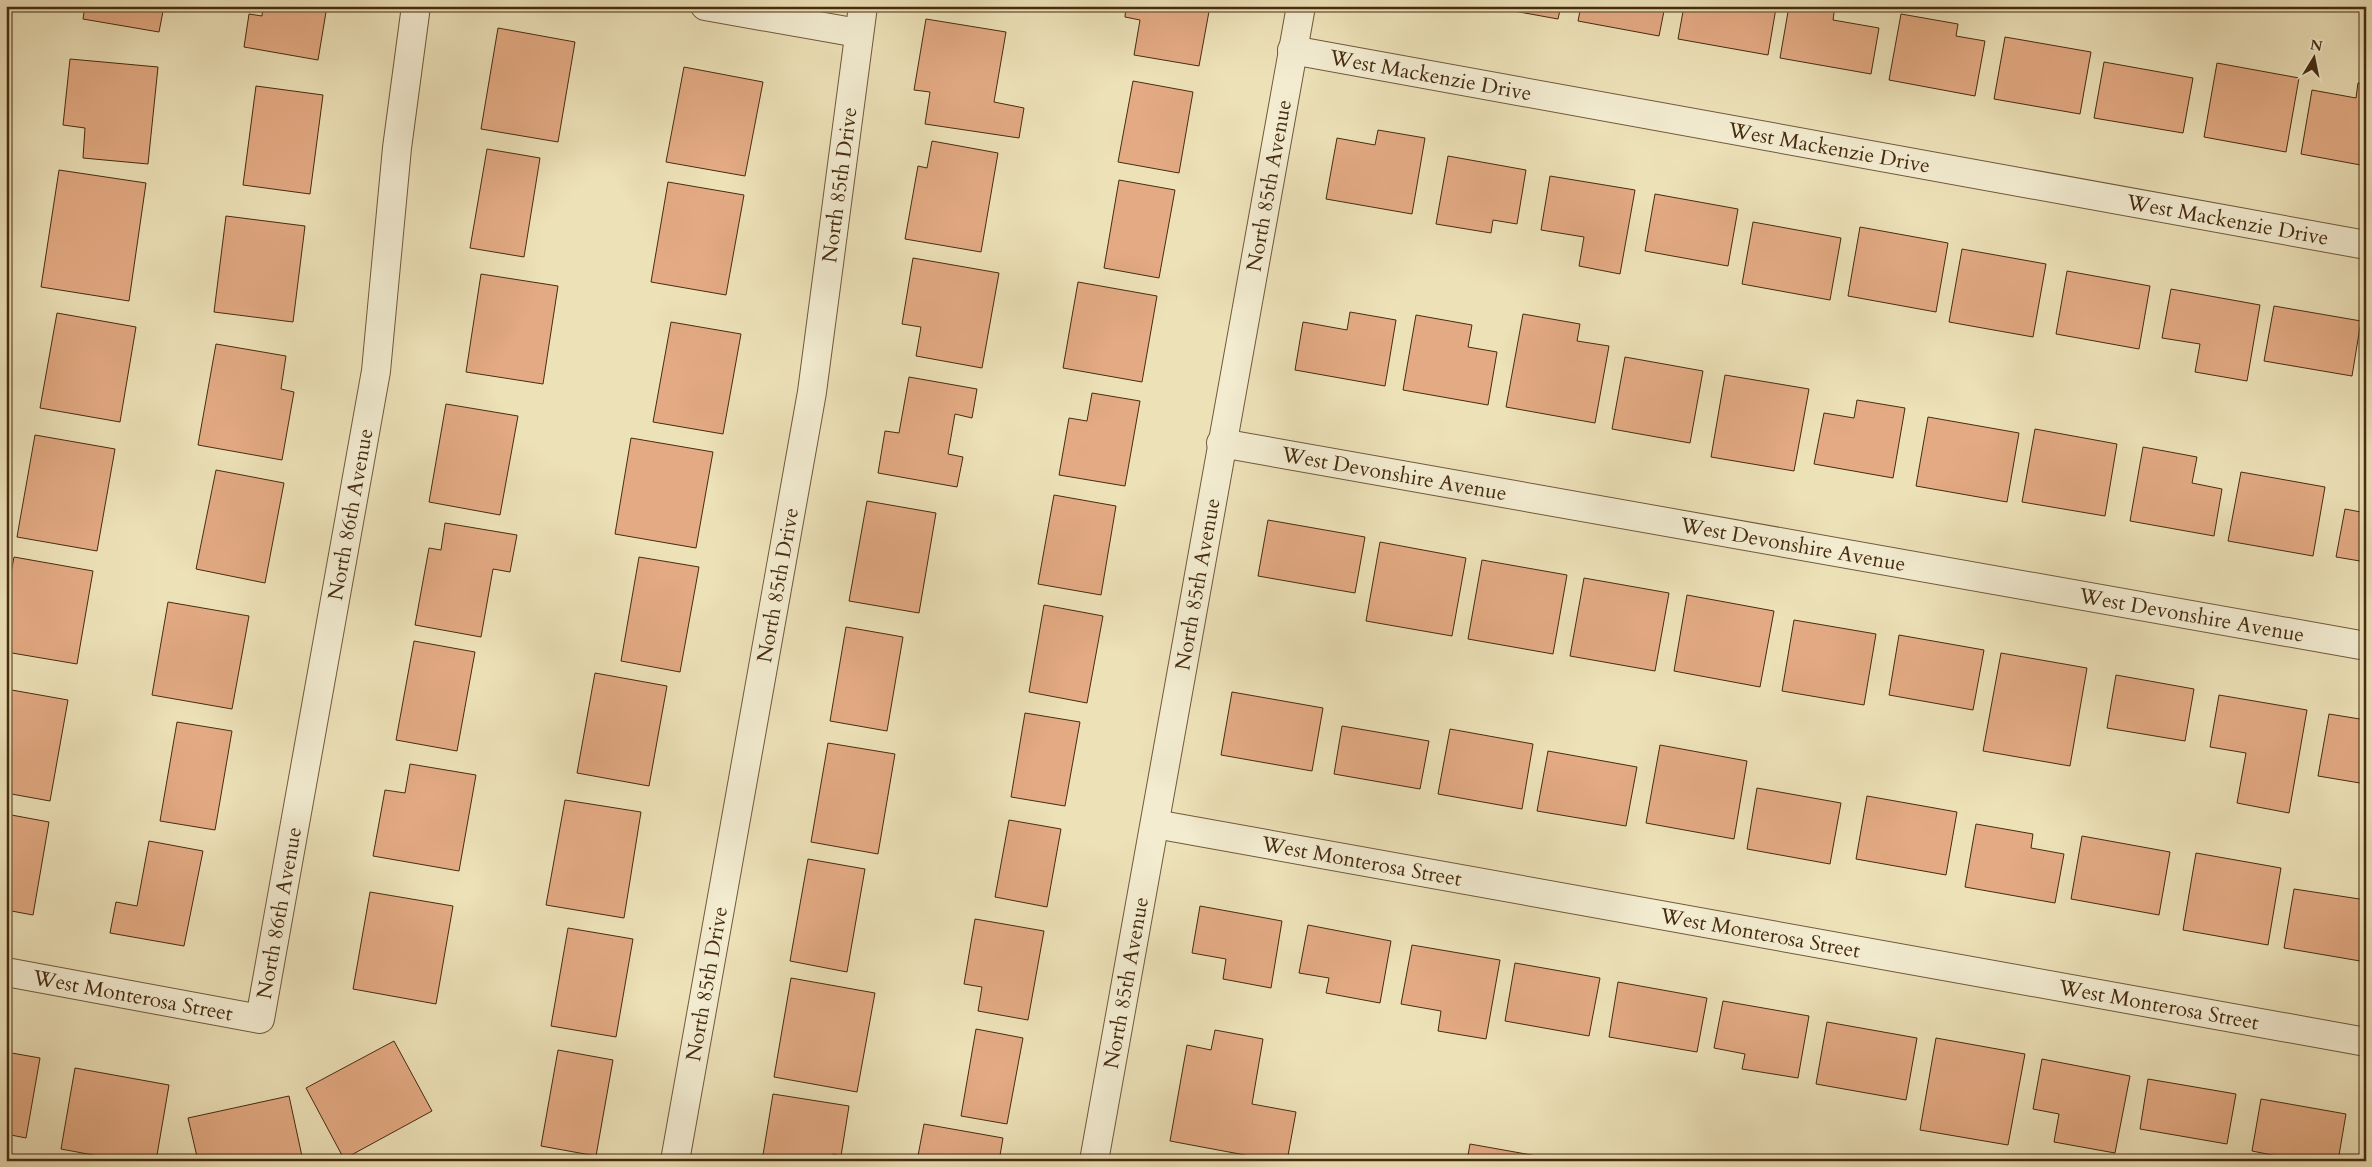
<svg xmlns="http://www.w3.org/2000/svg" width="2372" height="1167" font-family="Cardo,serif">
  <style>
    .building { fill: #e3aa83; stroke: #462c0f }
    .lines { fill: none; stroke-linecap: round; stroke-linejoin: round }
    .minor-casing { stroke: #705939; stroke-width: 30 }
    .minor { stroke: #f3ecd1; stroke-width: 28 }
    .labels { text-anchor: middle; stroke-width: 4.5; stroke-linejoin: round; paint-order: stroke }
    .street-label { font-size: 21px; fill: #462c0f; stroke: #f3ecd1 }
  </style>
  <rect width="100%" height="100%" fill="#ede1b8"/>
  <filter id="stains"><feTurbulence type="fractalNoise" baseFrequency=".004" numOctaves="4"/><feColorMatrix values="0 0 0 0 .2 0 0 0 0 .09 0 0 0 0 .02 0 0 0 .5 -.17"/></filter>
  <radialGradient id="worn" r=".72"><stop offset=".6" stop-color="#630" stop-opacity="0"/><stop offset="1" stop-color="#630" stop-opacity=".3"/></radialGradient>
  <g class="building">
    <polygon points="85,6 164,6 159,32 83,19"/>
    <polygon points="263,6 327,6 318,60 244,47 249,14 262,16"/>
    <polygon points="1126,6 1210,6 1199,66 1134,55 1140,20 1125,17"/>
    <polygon points="1486,6 1561,6 1558,19"/>
    <polygon points="1581,6 1665,6 1659,36 1578,21"/>
    <polygon points="1684,6 1776,8 1768,55 1678,39"/>
    <polygon points="1789,6 1835,6 1833,20 1879,28 1871,74 1780,58"/>
    <polygon points="1901,14 1958,24 1956,36 1985,41 1975,96 1889,80"/>
    <polygon points="926,19 1006,32 994,102 1024,108 1019,138 925,124 930,92 914,90"/>
    <polygon points="498,28 575,42 558,142 481,129"/>
    <polygon points="2005,37 2091,52 2080,114 1994,99"/>
    <polygon points="70,59 158,67 148,164 83,158 85,128 63,125"/>
    <polygon points="2104,62 2193,78 2183,133 2094,118"/>
    <polygon points="2217,63 2299,78 2286,152 2204,137"/>
    <polygon points="684,67 763,82 745,176 666,162"/>
    <polygon points="1133,81 1193,92 1179,173 1118,162"/>
    <polygon points="2358,83 2366,84 2366,166 2301,154 2312,90 2356,98"/>
    <polygon points="256,86 323,95 310,194 243,185"/>
    <polygon points="1378,130 1425,138 1412,214 1326,199 1337,138 1375,145"/>
    <polygon points="932,141 998,153 981,252 905,239 918,166 927,168"/>
    <polygon points="487,149 540,158 524,257 470,248"/>
    <polygon points="1448,156 1526,170 1517,224 1493,220 1491,233 1436,224"/>
    <polygon points="59,170 146,183 129,301 41,287"/>
    <polygon points="1550,176 1635,190 1620,274 1579,266 1584,237 1541,230"/>
    <polygon points="1119,180 1175,190 1159,278 1104,268"/>
    <polygon points="668,182 744,195 726,295 651,282"/>
    <polygon points="1655,194 1738,209 1728,266 1645,251"/>
    <polygon points="226,216 305,226 293,322 214,312"/>
    <polygon points="1753,222 1841,238 1830,300 1742,284"/>
    <polygon points="1860,227 1948,243 1936,312 1848,296"/>
    <polygon points="1962,249 2046,264 2033,337 1949,322"/>
    <polygon points="913,258 999,273 982,368 916,356 921,327 902,324"/>
    <polygon points="2067,271 2150,286 2139,349 2056,334"/>
    <polygon points="481,274 558,286 543,384 466,372"/>
    <polygon points="1078,282 1157,296 1142,382 1063,368"/>
    <polygon points="2171,289 2260,305 2247,381 2195,372 2200,344 2162,338"/>
    <polygon points="2274,306 2361,321 2352,376 2264,361"/>
    <polygon points="1350,312 1396,320 1385,386 1295,370 1303,322 1347,330"/>
    <polygon points="57,313 136,327 120,422 40,408"/>
    <polygon points="1523,314 1580,324 1577,341 1609,346 1595,423 1506,407"/>
    <polygon points="1416,315 1472,325 1468,347 1497,352 1488,405 1403,390"/>
    <polygon points="671,322 741,334 723,434 653,422"/>
    <polygon points="216,344 286,356 281,389 294,392 282,460 198,445"/>
    <polygon points="1625,357 1703,371 1690,443 1612,429"/>
    <polygon points="1725,375 1809,389 1794,471 1711,457"/>
    <polygon points="909,377 977,389 972,418 955,414 948,454 963,457 957,487 878,473 885,431 899,433"/>
    <polygon points="1092,393 1140,401 1125,486 1059,475 1069,418 1087,421"/>
    <polygon points="1857,400 1905,408 1893,478 1814,464 1824,413 1854,418"/>
    <polygon points="446,404 518,416 500,515 429,502"/>
    <polygon points="1928,417 2019,433 2007,502 1916,486"/>
    <polygon points="2035,429 2117,444 2105,516 2022,502"/>
    <polygon points="35,435 115,449 97,551 17,537"/>
    <polygon points="631,438 713,452 696,548 615,534"/>
    <polygon points="2143,447 2197,457 2192,483 2222,489 2214,536 2130,521"/>
    <polygon points="216,470 284,483 265,583 196,569"/>
    <polygon points="2241,472 2325,487 2313,556 2228,541"/>
    <polygon points="1054,495 1116,506 1101,595 1038,584"/>
    <polygon points="867,501 936,513 919,613 849,601"/>
    <polygon points="2345,509 2366,513 2366,562 2336,557"/>
    <polygon points="1268,520 1365,537 1355,593 1258,576"/>
    <polygon points="445,523 517,535 510,572 493,569 481,637 415,625 429,548 441,550"/>
    <polygon points="1380,542 1466,558 1452,636 1366,621"/>
    <polygon points="14,557 93,571 77,664 6,652 6,600"/>
    <polygon points="639,557 699,567 680,672 621,661"/>
    <polygon points="1482,560 1567,575 1553,654 1468,639"/>
    <polygon points="1584,578 1669,593 1655,671 1570,656"/>
    <polygon points="1687,595 1774,611 1760,687 1674,671"/>
    <polygon points="168,602 249,616 232,709 152,695"/>
    <polygon points="1044,605 1103,616 1087,703 1029,692"/>
    <polygon points="1794,620 1876,634 1864,705 1782,691"/>
    <polygon points="846,627 903,637 887,731 830,721"/>
    <polygon points="1899,635 1984,650 1973,710 1889,695"/>
    <polygon points="414,641 475,652 457,751 396,740"/>
    <polygon points="2001,653 2087,668 2070,766 1983,751"/>
    <polygon points="595,673 667,686 649,786 577,773"/>
    <polygon points="2116,675 2194,689 2185,741 2107,728"/>
    <polygon points="6,689 68,700 50,801 6,793"/>
    <polygon points="1232,692 1323,708 1312,771 1221,755"/>
    <polygon points="2219,695 2307,710 2289,813 2237,803 2246,753 2210,747"/>
    <polygon points="1025,713 1080,722 1065,806 1011,797"/>
    <polygon points="2329,714 2366,720 2366,784 2318,776"/>
    <polygon points="177,722 232,731 215,830 160,821"/>
    <polygon points="1342,726 1429,741 1420,789 1334,774"/>
    <polygon points="1450,729 1533,744 1522,809 1438,794"/>
    <polygon points="828,743 895,754 878,854 811,842"/>
    <polygon points="1660,745 1747,761 1734,839 1646,823"/>
    <polygon points="1548,751 1637,767 1626,826 1537,811"/>
    <polygon points="410,764 476,775 459,871 373,856 385,790 405,793"/>
    <polygon points="1757,788 1841,803 1830,864 1747,849"/>
    <polygon points="1867,796 1957,812 1946,875 1856,859"/>
    <polygon points="565,800 641,812 624,918 546,905"/>
    <polygon points="6,814 49,822 33,915 6,910"/>
    <polygon points="1009,820 1061,829 1047,907 995,897"/>
    <polygon points="1976,824 2033,834 2031,848 2064,854 2055,903 1965,887"/>
    <polygon points="2082,836 2170,852 2159,915 2071,899"/>
    <polygon points="149,841 203,851 184,946 110,933 116,902 137,906"/>
    <polygon points="2196,853 2281,868 2268,945 2183,930"/>
    <polygon points="808,859 865,869 847,972 790,961"/>
    <polygon points="2294,889 2366,900 2366,962 2284,948"/>
    <polygon points="370,892 453,906 436,1004 353,989"/>
    <polygon points="1200,906 1282,921 1271,988 1223,979 1226,959 1192,953"/>
    <polygon points="975,919 1044,931 1028,1020 978,1011 982,987 964,984"/>
    <polygon points="1308,925 1391,941 1380,1003 1326,993 1329,978 1299,973"/>
    <polygon points="568,928 633,939 616,1037 551,1026"/>
    <polygon points="1412,945 1500,960 1486,1039 1438,1031 1441,1011 1401,1004"/>
    <polygon points="1515,963 1600,978 1589,1036 1505,1021"/>
    <polygon points="791,978 875,993 857,1092 774,1077"/>
    <polygon points="1618,982 1707,998 1697,1052 1609,1037"/>
    <polygon points="1723,1001 1809,1016 1798,1078 1742,1069 1745,1054 1714,1048"/>
    <polygon points="1827,1022 1917,1038 1906,1100 1816,1084"/>
    <polygon points="976,1029 1023,1038 1007,1124 961,1116"/>
    <polygon points="1215,1030 1263,1039 1252,1104 1296,1112 1287,1161 1277,1161 1170,1141 1187,1045 1211,1050"/>
    <polygon points="1936,1038 2025,1054 2008,1145 1920,1130"/>
    <polygon points="394,1041 432,1111 344,1159 306,1088"/>
    <polygon points="558,1050 613,1060 596,1156 541,1146"/>
    <polygon points="6,1052 40,1058 26,1138 6,1134"/>
    <polygon points="2042,1059 2130,1076 2115,1153 2054,1142 2059,1114 2033,1109"/>
    <polygon points="75,1068 169,1085 156,1161 125,1161 61,1149"/>
    <polygon points="2148,1079 2236,1094 2227,1144 2140,1129"/>
    <polygon points="773,1094 849,1106 841,1156 833,1154 832,1161 762,1161"/>
    <polygon points="289,1096 303,1161 198,1161 188,1118"/>
    <polygon points="2261,1099 2346,1114 2338,1161 2282,1161 2282,1157 2252,1151"/>
    <polygon points="924,1124 1003,1138 999,1161 917,1161"/>
    <polygon points="1470,1144 1554,1159 1554,1161 1467,1161"/>
    <polygon points="1189,1156 1217,1161 1188,1161"/>
  </g>
  <g class="lines">
    <defs>
      <g id="minor">
        <polyline points="705,6 858,33"/>
        <path id="s1" d="M1292 50 2366 245"/>
        <path id="s2" d="M1221 443 2366 646"/>
        <path id="s3" d="M1155 824 2366 1042"/>
        <path id="s4" d="M6 972 260 1019 376 371 397 148 416 6"/>
        <path id="s5" d="M675 1161 812 392 863 6"/>
        <path id="s6" d="M1094 1161 1301 6"/>
      </g>
    </defs>
    <use href="#minor" class="minor-casing"/>
    <use href="#minor" class="minor"/>
  </g>
  <g class="labels">
    <g class="street-label">
      <text dy="7" stroke="none"><textPath href="#s1" startOffset="141">West Mackenzie Drive</textPath></text>
      <text dy="7" stroke="none"><textPath href="#s1" startOffset="546">West Mackenzie Drive</textPath></text>
      <text dy="7" stroke="none"><textPath href="#s5" startOffset="990">North 85th Drive</textPath></text>
      <text dy="7" stroke="none"><textPath href="#s6" startOffset="991">North 85th Avenue</textPath></text>
      <text dy="7" stroke="none"><textPath href="#s1" startOffset="951">West Mackenzie Drive</textPath></text>
      <text dy="7" stroke="none"><textPath href="#s2" startOffset="176">West Devonshire Avenue</textPath></text>
      <text dy="7" stroke="none"><textPath href="#s4" startOffset="771">North 86th Avenue</textPath></text>
      <text dy="7" stroke="none"><textPath href="#s2" startOffset="581">West Devonshire Avenue</textPath></text>
      <text dy="7" stroke="none"><textPath href="#s6" startOffset="586">North 85th Avenue</textPath></text>
      <text dy="7" stroke="none"><textPath href="#s5" startOffset="585">North 85th Drive</textPath></text>
      <text dy="7" stroke="none"><textPath href="#s2" startOffset="986">West Devonshire Avenue</textPath></text>
      <text dy="7" stroke="none"><textPath href="#s3" startOffset="210">West Monterosa Street</textPath></text>
      <text dy="7" stroke="none"><textPath href="#s4" startOffset="366">North 86th Avenue</textPath></text>
      <text dy="7" stroke="none"><textPath href="#s3" startOffset="615">West Monterosa Street</textPath></text>
      <text dy="7" stroke="none"><textPath href="#s6" startOffset="181">North 85th Avenue</textPath></text>
      <text dy="7" stroke="none"><textPath href="#s5" startOffset="180">North 85th Drive</textPath></text>
      <text dy="7" stroke="none"><textPath href="#s4" startOffset="129">West Monterosa Street</textPath></text>
      <text dy="7" stroke="none"><textPath href="#s3" startOffset="1020">West Monterosa Street</textPath></text>
    </g>
  </g>
  <rect width="2372" height="1167" fill="none" stroke="#ede1b8" stroke-width="25"/>
  <rect x="8" y="8" width="2357" height="1152" fill="none" stroke="#462c0f" stroke-width="2.5"/>
  <rect x="12" y="12" width="2347" height="1142" fill="none" stroke="#462c0f"/>
  <g transform="translate(2314 58) rotate(10)" stroke="#f3ecd1" stroke-width="4" paint-order="stroke">
  <path d="M0-4L9 19L0 12L-9 19Z" fill="#462c0f"/>
  <text y="-8" font-size="14" font-weight="bold" text-anchor="middle" fill="#462c0f">N</text>
  </g>
  <rect width="100%" height="100%" filter="url(#stains)"/>
  <rect width="100%" height="100%" fill="url(#worn)"/>
</svg>
